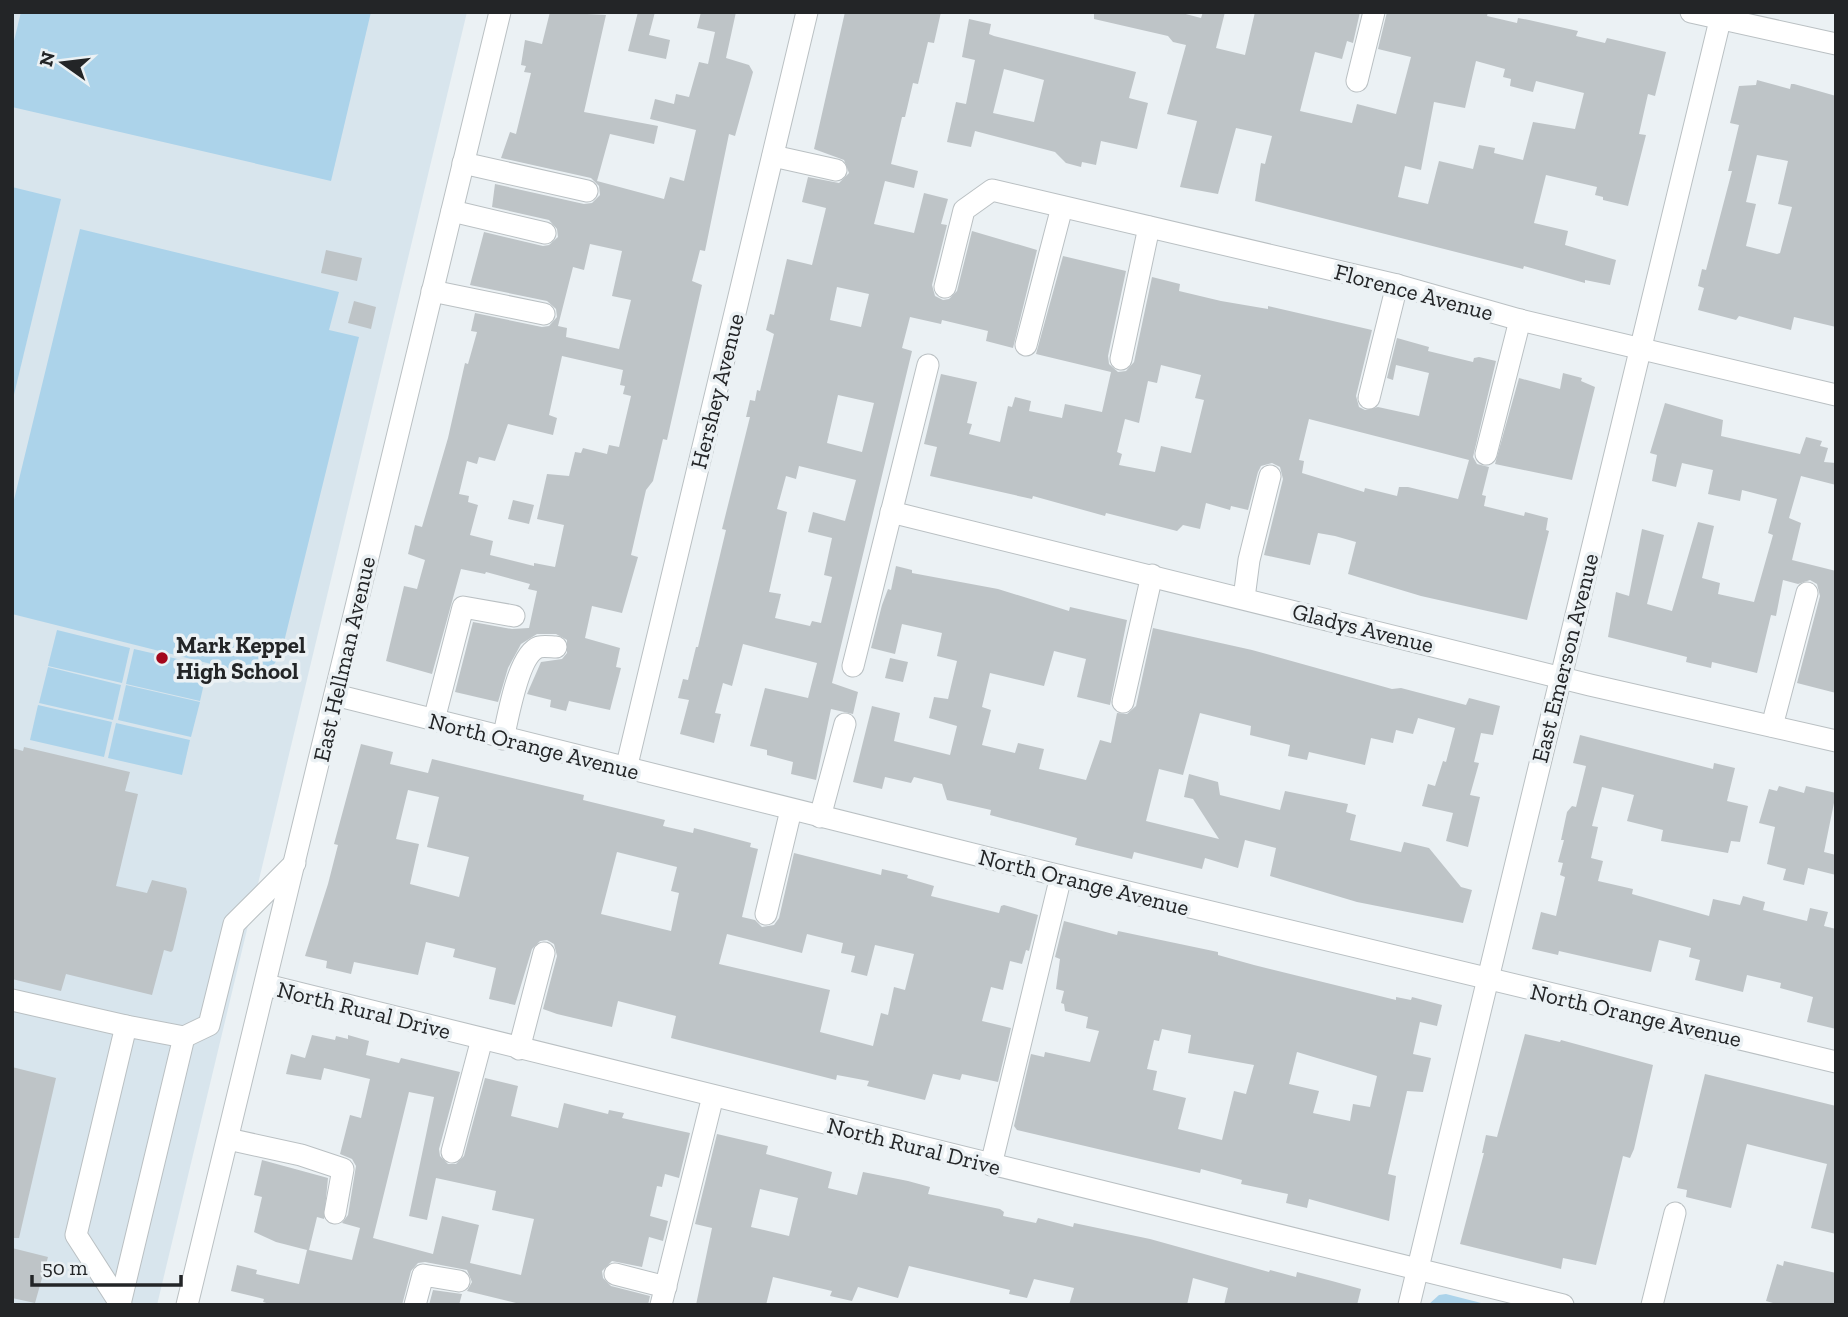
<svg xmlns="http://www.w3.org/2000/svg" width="1848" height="1317" font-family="'Zilla Slab',serif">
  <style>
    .built { fill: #d8e5ed }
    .green { fill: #acd3ea }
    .building { fill: #bec4c7; fill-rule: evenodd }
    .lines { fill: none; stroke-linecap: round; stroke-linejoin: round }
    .minor-casing { stroke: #bac0c3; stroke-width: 23 }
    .minor { stroke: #fff; stroke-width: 21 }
    .poi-dot { fill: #a3061b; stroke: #ebf1f4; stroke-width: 2.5 }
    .labels { text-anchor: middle; stroke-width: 7; stroke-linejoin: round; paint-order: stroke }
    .street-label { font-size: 23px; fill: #232527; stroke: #ebf1f4 }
    .poi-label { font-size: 23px; font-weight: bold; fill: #232527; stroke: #ebf1f4; text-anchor: start }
  </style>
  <rect width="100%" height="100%" fill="#ebf1f4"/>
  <polygon class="built" points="12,12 467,12 157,1305 12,1305"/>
  <g class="green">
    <polygon points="21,12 371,12 331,181 12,107 12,49"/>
    <polygon points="12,187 61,199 12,403"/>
    <path d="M80 229 339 292 329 330 359 337 283 646C276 664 272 673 251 674L12 614V508Z"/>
    <polygon points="57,630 130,648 122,683 48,666"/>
    <polygon points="134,649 208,666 200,701 126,684"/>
    <polygon points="48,667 121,685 113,720 39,703"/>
    <polygon points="126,685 200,702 191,737 118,720"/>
    <polygon points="38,705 112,722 104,757 30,740"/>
    <polygon points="116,723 190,740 182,775 108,758"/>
    <polygon points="1446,1294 1489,1305 1428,1305 1439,1295"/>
  </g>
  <g class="building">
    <path d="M550 12 606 15 584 112 658 126 654 144 610 134 597 181 664 199 670 177 684 181 696 130 650 119 655 99 674 104 676 94 689 97 699 62 708 64 715 32 697 28 701 12H736L726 58 749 65 753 72 735 136 729 134 705 251 700 250 692 281 702 285 667 440 663 439 653 481 646 490 631 555 638 557 622 613 592 606 585 638 620 648 616 667 621 668 610 710 569 701 566 711 550 707 551 700 527 694 541 662 562 659 567 653V640L556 634H537L521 644 508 668 498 702 455 692 473 622 512 629 529 628 537 591 528 589 530 584 486 572 485 574 461 569 432 674 386 661 404 586 417 589 425 560 408 554 415 525 422 527 448 438 465 363 468 364 477 332 471 331 475 313 542 327 549 326 557 317 556 309 547 301 470 285 484 232 543 246 549 245 558 237 557 229 549 220 492 207 495 184 584 204 592 203 600 195 599 186 591 178 501 158 510 132 516 134 531 73 524 72 526 66 521 65 525 40 542 44ZM590 244 622 251 612 296 631 300 619 349 566 337 567 328 558 326 573 267 584 270ZM562 356 623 370 620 385 625 386 623 394 631 396 619 447 609 445 607 454 583 448 581 453 575 452 569 476 547 474 537 519 564 525 555 567 534 563V566L490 555 493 541 470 535 478 505 468 502 469 496 459 494 467 461 477 464 479 457 495 461 508 424 553 435 557 418 549 415Z"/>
    <polygon points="638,12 655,12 649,35 670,40 666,59 628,51"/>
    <path d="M845 12H941L934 43 928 42 918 84 913 83 905 117H902L891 164 918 171 914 188 885 181 874 224 914 233 924 193 948 199 941 224 947 225 932 285 935 296 943 300 949 299 957 291 972 231 1037 250 1013 348 986 341 988 331 942 320 941 324 910 317 902 348 912 351 832 683 858 692 853 714 831 709 816 780 791 774 793 762 767 755V750L750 746 765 688 808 698 817 663 743 644 732 686 723 683 715 713 721 714 714 743 680 734 689 700 678 698 683 679 688 680 696 647H698L726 530 722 529 750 417H746L750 400 755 401 757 390 760 391 774 334 766 330 770 314 774 315 787 259 812 265 826 208 802 202 808 177 839 183 849 173 844 160 814 149ZM837 287 869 294 861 327 830 320ZM838 395 874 403 862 452 827 443ZM799 466 856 480 845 521 813 512 808 532 832 538 824 575 832 577 821 623 812 621 810 626 775 618 781 594 769 592 787 512 777 509 786 476 796 479Z"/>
    <path d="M1094 12H1178L1201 18 1203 12H1225L1216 48 1245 55 1255 12H1360L1353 43 1347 41 1342 59 1315 52 1300 111 1352 123 1357 104 1396 114 1411 57 1378 49 1387 12H1488L1487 16 1517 23 1518 18 1529 20 1578 31 1576 36 1605 43 1607 38 1666 52 1655 96 1648 94 1639 134 1646 135 1628 206 1603 200V197L1595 195 1597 187 1546 175 1534 223 1568 231 1565 245 1616 260 1610 285 1585 280V283L1524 266 1523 269 1255 201 1261 163 1265 164 1272 136 1236 128 1218 194 1180 187 1197 121 1167 114 1186 45 1173 42 1168 36 1094 19ZM1476 61 1505 69 1503 77 1511 79 1510 86 1533 92 1536 81 1584 93 1575 129 1533 122 1523 160 1494 153 1495 148 1479 145 1473 169 1439 161 1428 204 1398 197 1405 166 1421 170 1434 102 1465 108Z"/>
    <path d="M969 19 991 24 989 34 994 36 1136 72 1129 98 1148 103 1137 149 1101 141 1096 165 1082 162 1081 167 1066 163 1055 152 975 131 971 147 947 142 956 102 966 104 975 60 962 57ZM1004 69 1044 80 1034 122 993 113Z"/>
    <path d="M1757 80 1790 89 1791 84H1794L1836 96V327L1794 317 1791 330 1739 316 1736 320 1698 310 1704 288 1698 286 1702 269 1706 270 1732 171H1728L1739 125 1730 123 1739 86 1756 85ZM1757 155 1788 161 1778 204 1792 207 1780 253 1777 254 1746 246 1756 204 1746 202Z"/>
    <polygon points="326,250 362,258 357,281 321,273"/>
    <path d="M1063 256 1126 271 1108 356 1109 364 1118 372 1126 371 1134 362 1152 277 1180 284 1179 291 1221 301 1268 309V306L1372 330 1356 396 1359 407 1365 410 1378 407 1419 416 1429 373 1396 365 1393 380 1387 378 1397 338 1429 347 1428 351 1473 362 1474 358 1479 357 1496 361 1473 457 1477 464 1489 467 1482 495 1486 496 1484 506 1524 516 1525 512 1548 518 1546 530 1549 531 1527 620 1421 596 1348 574 1356 542 1335 536 1318 533 1310 565 1264 555 1283 479 1280 467 1272 463 1261 466 1258 472 1248 510 1231 506 1230 510 1206 503 1200 529 1183 525 1177 531 1106 513 1105 516 1033 496 1032 499 930 476 937 447 924 444 941 374 977 382 967 423 972 424 969 434 1000 442 1008 406 1012 407 1015 397 1031 401 1029 411 1062 418 1065 404 1102 412 1111 372 1036 354ZM1161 365 1201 375 1195 398 1204 400 1191 453 1161 446 1155 472 1119 465 1122 454 1117 452 1125 419 1139 423 1148 381 1157 383ZM1309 419 1469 460 1458 499 1408 487H1399L1397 496 1365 488 1364 492 1302 473 1304 461 1299 460Z"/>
    <polygon points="354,301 376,307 371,329 348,323"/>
    <polygon points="1563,373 1582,378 1581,381 1595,387 1572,480 1495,464 1519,378 1560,389"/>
    <polygon points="1665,403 1723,420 1721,436 1800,454 1806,437 1822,441 1820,446 1828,448 1824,462 1836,463 1836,485 1801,476 1789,518 1801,523 1792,560 1836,571 1836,693 1797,683 1820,596 1817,584 1810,580 1798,584 1783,580 1776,616 1771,615 1757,673 1712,662 1711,668 1686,662 1687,657 1608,637 1616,592 1629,596 1642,529 1664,535 1647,604 1672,611 1698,522 1714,526 1702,578 1720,583 1718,594 1754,602 1773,535 1768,533 1777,499 1742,490 1740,501 1708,494 1713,470 1682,463 1676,487 1652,481 1657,455 1650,453"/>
    <polygon points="513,500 534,505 529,524 508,519"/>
    <polygon points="896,566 912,570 912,573 998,589 1069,611 1070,607 1127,620 1110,705 1077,697 1086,659 1054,651 1044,686 990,673 982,707 991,710 982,745 1015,753 1018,743 1044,749 1039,769 1086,780 1100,740 1111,743 1117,713 1127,714 1136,706 1153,628 1252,650 1392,689 1401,688 1466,705 1469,698 1500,706 1493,735 1481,733 1474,762 1479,763 1470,795 1480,797 1468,847 1446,841 1453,813 1422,806 1428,784 1435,786 1443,761 1446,762 1455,728 1418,718 1413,734 1396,730 1393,743 1371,738 1365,765 1309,752 1307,760 1288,756 1290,745 1250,735 1251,726 1200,713 1183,775 1159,769 1146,821 1219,839 1193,799 1184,797 1189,774 1218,782 1220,795 1280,810 1285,791 1348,804 1346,812 1356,815 1350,840 1401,852 1404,842 1429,848 1461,887 1472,890 1463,923 1357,902 1270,876 1276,848 1245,840 1238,868 1205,858 1202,869 1134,852 1132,859 1075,845 1077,838 990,815 991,810 947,800 942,784 914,777 911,783 885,777 882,789 853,782 872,706 900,713 894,741 950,755 957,726 929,718 934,697 948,699 957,661 937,656 942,633 902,624 895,654 871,648 882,605 888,589 891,590"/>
    <polygon points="890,658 908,662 903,682 885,678"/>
    <polygon points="1580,735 1713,769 1714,763 1735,768 1727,801 1748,806 1740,842 1731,841 1728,853 1661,841 1663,830 1627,821 1634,795 1602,787 1592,826 1598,827 1591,858 1603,861 1598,881 1633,889 1632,894 1709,916 1713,899 1740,905 1743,896 1765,902 1763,910 1807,921 1810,908 1828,912 1824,926 1836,929 1836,1029 1807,1022 1813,997 1780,988 1781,983 1747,975 1743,992 1695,980 1700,960 1689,957 1691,948 1659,940 1651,972 1559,951 1558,955 1532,949 1541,912 1556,916 1565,877 1560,875 1563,863 1558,862 1564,840 1561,840 1567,812 1572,806 1576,807 1586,766 1573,763"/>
    <path d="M361 744 393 752 390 764 428 773 432 759 584 795 583 800 665 820 663 826 693 833 694 828 751 843 750 847 758 849 742 917 755 920 762 927 774 925 779 918 794 853 881 875 882 869 908 875 907 878 934 886 931 896 999 913 1001 906 1004 905 1038 915 1029 951 1026 950 1022 964 1010 961 1003 990 991 987 982 1021 1011 1028 998 1082 962 1074 960 1080 933 1074 925 1100 867 1086 869 1081 837 1075 836 1080 671 1038 676 1016 618 1001 612 1027 557 1014 543 1009 557 956 554 944 547 940 540 941 532 949 515 1005 489 999 496 968 453 957 455 949 426 942 418 975 354 962 351 974 326 968 327 961 305 956 328 884 338 845 334 844ZM408 790 439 797 427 847 469 857 459 897 410 884 419 844 396 839ZM617 852 677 867 671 891 679 893 671 931 601 914ZM727 934 802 953 807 934 843 943 841 953 855 956 851 972 867 976 875 945 914 954 905 990 894 987 888 1015 881 1013 873 1046 820 1032 830 990 719 964Z"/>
    <polygon points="24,747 130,772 125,791 138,794 116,886 147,893 152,880 186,888 187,892 173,950 171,952 164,950 152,995 66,974 61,991 12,979 12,748 23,751"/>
    <polygon points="1779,786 1804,793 1806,786 1836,793 1824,852 1836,855 1836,875 1808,868 1804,885 1783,880 1786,869 1767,864 1775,827 1759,823 1769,789 1777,791"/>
    <path d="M1064 921 1117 935 1118 931 1218 952V955L1254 965 1396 1000V997L1411 1000 1412 997 1442 1005 1437 1026 1420 1022 1413 1054 1431 1058 1423 1092 1407 1091 1388 1174 1396 1176 1389 1221 1309 1199 1307 1208 1286 1203 1288 1194 1241 1184 1242 1180 1201 1169 1200 1173 1017 1130 1014 1126 1031 1054 1044 1057 1045 1052 1090 1062 1099 1031 1086 1028 1088 1017 1065 1011 1064 1004 1061 1003 1064 991 1056 989 1060 959 1055 957ZM1162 1029 1191 1035 1188 1053 1254 1065 1246 1094 1234 1091 1222 1140 1178 1129 1186 1098 1153 1090 1157 1071 1147 1069 1154 1040 1159 1041ZM1297 1052 1377 1076 1370 1107 1353 1104 1350 1121 1313 1113 1319 1091 1289 1084Z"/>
    <polygon points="1525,1034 1560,1042 1561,1040 1653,1065 1634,1149 1630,1158 1623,1156 1596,1265 1563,1258 1561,1269 1460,1244 1484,1153 1482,1153 1486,1135 1497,1137"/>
    <path d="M312 1035 335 1040 336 1036 348 1039V1035L369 1041 366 1055 399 1063 401 1058 460 1072 439 1149 440 1156 448 1164H456L464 1156 485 1078 518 1086 511 1116 558 1128 564 1103 608 1114 609 1110 624 1113 622 1118 690 1133 679 1178 665 1174 662 1187 657 1186 650 1216 668 1221 663 1241 649 1237 642 1267 612 1261 602 1271 603 1278 611 1286 650 1296 648 1305H524L467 1291 472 1282 467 1270 425 1262 418 1263 411 1271 402 1305H273L263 1302 264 1299 231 1291 237 1265 257 1270 256 1274 299 1284 307 1250 276 1242 254 1232 262 1197 254 1195 262 1160 328 1178 324 1219 317 1217 309 1250 352 1260 360 1228 342 1223 348 1215 356 1166 352 1159 340 1154 350 1115 361 1118 370 1079 324 1068 321 1080 286 1074 291 1054 305 1058ZM409 1092 434 1097 409 1216 427 1220 436 1178 496 1191 492 1210 534 1219 521 1275 470 1263 479 1225 442 1216 433 1254 373 1238Z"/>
    <polygon points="12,1067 56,1078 19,1238 12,1238"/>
    <polygon points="1705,1074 1836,1106 1836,1234 1811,1228 1827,1164 1747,1144 1731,1208 1686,1197 1687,1190 1677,1188"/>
    <path d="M717 1134 768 1146 766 1154 832 1172 828 1188 857 1195 863 1172 908 1181 930 1187 928 1194 1000 1209 1004 1212 1003 1216 1036 1223 1038 1218 1073 1227 1074 1223 1150 1239 1269 1272 1270 1270 1296 1277 1297 1272 1332 1281 1361 1289 1357 1305H1224L1228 1288 1193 1278 1187 1305H1069L1074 1288 1034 1279 1027 1298 1009 1294 1010 1290 909 1266 898 1298 858 1287 852 1301 830 1296 832 1291 773 1277 766 1305H696L712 1228 695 1224ZM760 1189 798 1198 789 1236 751 1227Z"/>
    <polygon points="12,1248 48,1257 35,1303 12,1298"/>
    <polygon points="1784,1261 1836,1273 1836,1305 1780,1305 1766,1301 1777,1264 1783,1266"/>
    <polygon points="433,1290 462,1294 459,1305 429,1305"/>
  </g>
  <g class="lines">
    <defs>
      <g id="minor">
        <polyline points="1691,12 1836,44"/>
        <polyline points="1357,81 1374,12"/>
        <polyline points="773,156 836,170"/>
        <polyline points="463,163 587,191"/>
        <polyline points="452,211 545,233"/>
        <polyline points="945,287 964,210 992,190 1397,285 1520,320 1836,395"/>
        <polyline points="432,291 544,314"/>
        <polyline points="1026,345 1062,207"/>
        <polyline points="1121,359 1149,227"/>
        <polyline points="1369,398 1397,285"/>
        <polyline points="1486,454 1520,320"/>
        <polyline points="891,512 1590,685 1836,741"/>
        <polyline points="1244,598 1249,560 1270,476"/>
        <polyline points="853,666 928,365"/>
        <polyline points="335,695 1061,876 1836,1062"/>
        <polyline points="1123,702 1152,575"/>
        <polyline points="434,720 463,607 514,616"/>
        <polyline points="1772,726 1807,593"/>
        <path d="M503 739C508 718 518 654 539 647 544 646 552 647 556 647"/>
        <polyline points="626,769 807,12"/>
        <polyline points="820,817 845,724"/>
        <polyline points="766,914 791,810"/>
        <polyline points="266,985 1563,1305"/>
        <polyline points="12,1000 126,1026"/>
        <polyline points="519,1049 544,953"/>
        <polyline points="228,1139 301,1155 343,1169 335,1213"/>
        <polyline points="452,1152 482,1039"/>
        <polyline points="991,1165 1061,876"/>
        <polyline points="615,1274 666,1287"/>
        <polyline points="120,1304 184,1037"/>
        <polyline points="121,1305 76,1235 126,1026 184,1037 209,1025 234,924 295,863"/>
        <polyline points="187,1305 500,12"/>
        <polyline points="415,1305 423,1275 459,1281"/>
        <polyline points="661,1305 713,1096"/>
        <polyline points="1409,1305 1722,12"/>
        <polyline points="1652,1305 1675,1213"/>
      </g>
    </defs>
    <use href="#minor" class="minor-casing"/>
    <use href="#minor" class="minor"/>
  </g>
  <circle class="poi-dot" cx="162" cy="658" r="7"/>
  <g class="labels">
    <g class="street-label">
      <text transform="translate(1414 292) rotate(15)" y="8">Florence Avenue</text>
      <text transform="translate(717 391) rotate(-76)" y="8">Hershey Avenue</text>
      <text transform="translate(1363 628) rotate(14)" y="8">Gladys Avenue</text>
      <text transform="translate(1565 658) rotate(-76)" y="8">East Emerson Avenue</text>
      <text transform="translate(344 659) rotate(-77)" y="8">East Hellman Avenue</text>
      <text transform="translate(534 746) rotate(14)" y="8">North Orange Avenue</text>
      <text transform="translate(1084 882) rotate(14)" y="8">North Orange Avenue</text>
      <text transform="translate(364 1010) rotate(14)" y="8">North Rural Drive</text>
      <text transform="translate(1636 1015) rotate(13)" y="8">North Orange Avenue</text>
      <text transform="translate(914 1146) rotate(14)" y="8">North Rural Drive</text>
    </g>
    <g class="poi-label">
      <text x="176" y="653">Mark Keppel<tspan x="176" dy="26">High School</tspan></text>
    </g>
  </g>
  <rect width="1848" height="1317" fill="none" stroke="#232527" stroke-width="28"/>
  <g transform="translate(63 63) rotate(284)" stroke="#ebf1f4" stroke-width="5" paint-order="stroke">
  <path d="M0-5L12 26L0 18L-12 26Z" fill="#232527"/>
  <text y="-10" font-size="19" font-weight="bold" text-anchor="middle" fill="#232527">N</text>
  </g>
  <path d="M32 1275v10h149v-10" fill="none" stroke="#232527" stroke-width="3.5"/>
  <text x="42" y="1275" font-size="21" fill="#232527" stroke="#ebf1f4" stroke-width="5" paint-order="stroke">50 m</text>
</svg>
